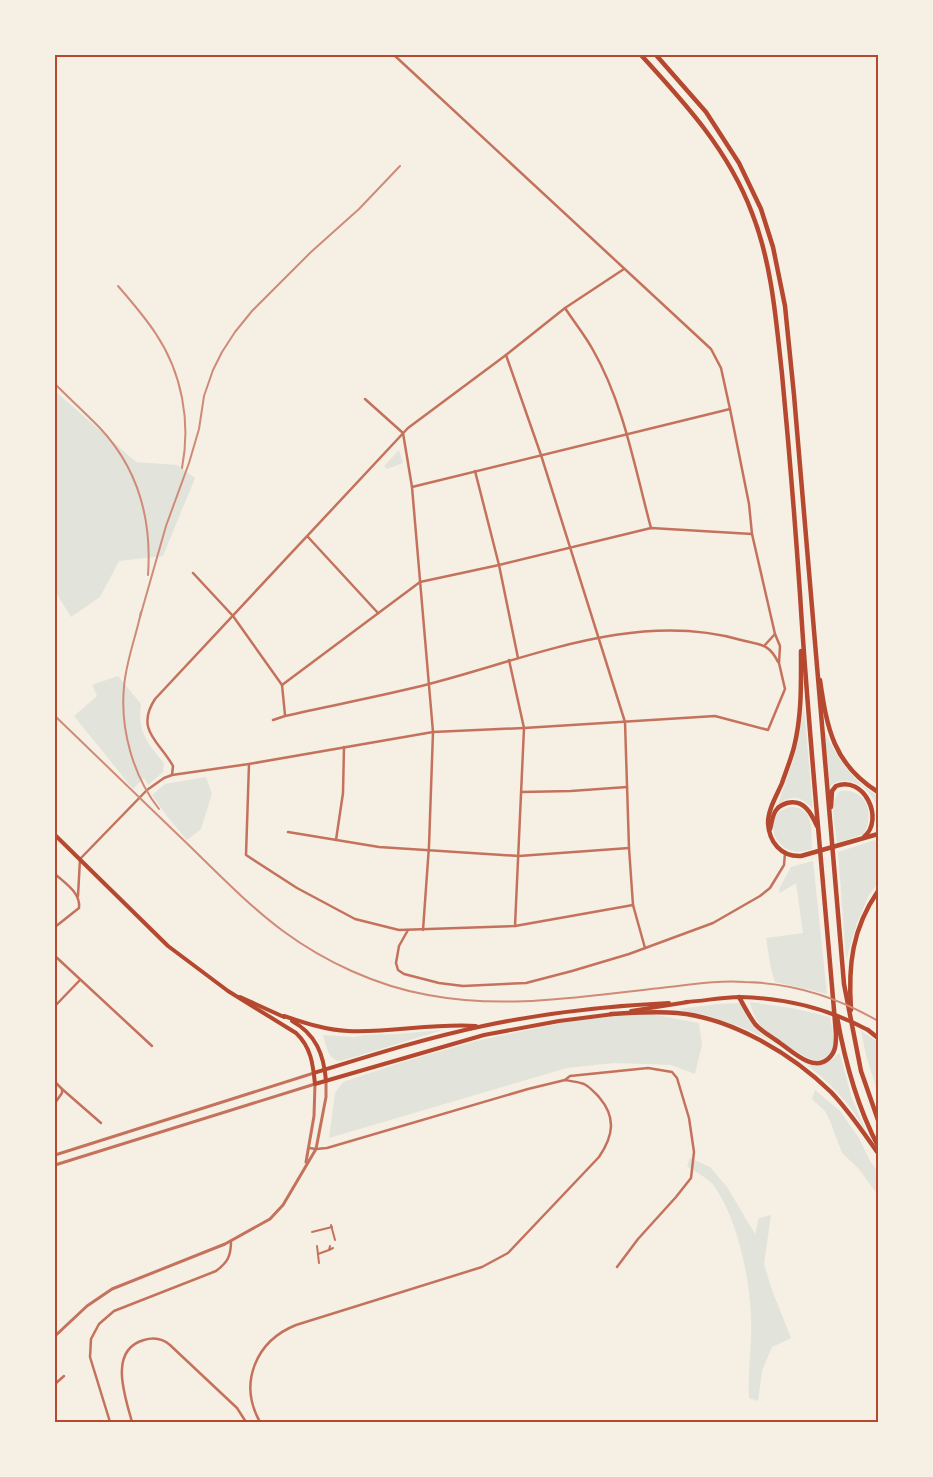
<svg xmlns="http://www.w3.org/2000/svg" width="933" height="1477" font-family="Manrope,sans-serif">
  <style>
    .green { fill: #e2e4dc }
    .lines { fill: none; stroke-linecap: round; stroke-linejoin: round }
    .pedestrian { stroke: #c5725c; stroke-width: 2 }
    .minor { stroke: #c5725c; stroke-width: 2.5 }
    .tertiary { stroke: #c5725c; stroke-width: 3 }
    .secondary { stroke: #b5482f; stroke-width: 4 }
    .primary { stroke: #b5482f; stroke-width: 4.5 }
    .rail { stroke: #cf8b77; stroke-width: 2 }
    .neatline { fill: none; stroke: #b5482f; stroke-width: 2 }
  </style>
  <rect width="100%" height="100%" fill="#f6efe4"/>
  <g class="green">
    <polygon points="55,391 136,462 177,465 195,478 163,556 119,561 100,597 71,617 55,591"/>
    <polygon points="399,450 403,463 387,469 384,466"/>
    <path d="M118 676 141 704C137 731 147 743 164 763L163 772 148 785 144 778 133 789 74 716 97 696 92 685Z"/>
    <path d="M804 707 813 809C800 796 793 794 778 804L794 758Z"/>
    <path d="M825 732C837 758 852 781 878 796V831H876C877 822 878 812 875 803 869 786 845 773 830 786Z"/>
    <polygon points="206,777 212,794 201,829 187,840 166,815 152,795 165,784"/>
    <path d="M840 791C867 788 875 814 864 834L837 843C836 829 828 801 840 791Z"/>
    <path d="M789 807C815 806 811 830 812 849 805 851 799 853 792 851 777 847 766 827 778 813 781 810 785 809 789 807Z"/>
    <polygon points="878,839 878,883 869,895 857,923 846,960 838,852"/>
    <polygon points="813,861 827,994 775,982 771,969 766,938 803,933 796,883 780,893 779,889 791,867"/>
    <path d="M750 1002 792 1008 830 1017C831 1026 837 1042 832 1051 829 1057 820 1062 813 1060 804 1058 767 1033 761 1026 755 1019 752 1011 750 1002Z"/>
    <path d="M740 1003 748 1019 761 1034 808 1065C823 1068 829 1063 839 1053L840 1054 852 1099 868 1135C862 1126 856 1115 849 1106 821 1071 780 1042 738 1026 728 1023 719 1019 709 1016 699 1013 687 1013 679 1009L718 1004Z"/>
    <polygon points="646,1013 699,1023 702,1045 695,1074 671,1065 614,1063 567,1068 329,1138 335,1093 343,1082 399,1063 476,1041 571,1021"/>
    <path d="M443 1030 341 1061C328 1061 326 1045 323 1035L355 1037 364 1035 395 1034Z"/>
    <polygon points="861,1031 878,1042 878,1094 866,1055"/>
    <polygon points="815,1090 840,1111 859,1138 870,1161 878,1172 878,1195 858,1168 842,1153 830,1121 825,1111 812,1099"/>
    <path d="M690 1158 710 1167 727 1187 755 1234 759 1218 771 1215 764 1264 772 1290 791 1338 772 1347 762 1371 758 1401 749 1398C748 1377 750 1357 751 1337 753 1292 740 1222 714 1186 708 1178 695 1172 687 1166Z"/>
  </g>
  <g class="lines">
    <g class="pedestrian">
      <polyline points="331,1225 335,1240"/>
      <polyline points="312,1232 332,1227"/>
      <polyline points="317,1246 319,1263"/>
      <polyline points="330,1246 329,1250 333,1248"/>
      <polyline points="318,1254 329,1250"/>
    </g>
    <g class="minor">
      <path d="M565 308C574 322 585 335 593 350 624 404 635 469 651 528"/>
      <polyline points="506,355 541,455 625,722 629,848 633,905 645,948"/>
      <polyline points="365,399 403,433 412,487 433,732 429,846 423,930"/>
      <polyline points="475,471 499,565 518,658"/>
      <polyline points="412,487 730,409"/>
      <polyline points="308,537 378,613"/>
      <polyline points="193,573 233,616 282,685 285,715"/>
      <polyline points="764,646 775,634"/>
      <polyline points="509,660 524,728 515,926"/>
      <polyline points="282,685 420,582 499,565 651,528 752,534"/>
      <path d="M273 720 285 716C333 705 382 696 429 684 530 658 636 610 741 640 760 645 769 643 778 662"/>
      <polyline points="249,764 246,855 297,888 355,919 399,930 515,926 633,905"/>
      <path d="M172 775 173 766C159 741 135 730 155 699L408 428 506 355 565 308 624 269"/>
      <polyline points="522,792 571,791 627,787"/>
      <polyline points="288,832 379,847 519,856 629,848"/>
      <polyline points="336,840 343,793 344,747"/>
      <path d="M55 874C65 883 81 893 79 908L55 927"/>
      <polyline points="78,896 80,859 147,790 164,778 172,775 249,764 433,732 524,728 715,716 768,730 785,689 779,663 780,646 775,634 752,534 749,504 730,409 721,368 711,349 394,55"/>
      <polyline points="408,930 399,946 396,963 398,970 404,974 439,983 463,986 526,983 572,971 629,954 713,923 760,896 770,888 784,865 785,853"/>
      <polyline points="55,956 152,1046"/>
      <polyline points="55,1006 80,980"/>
      <polyline points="55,1082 62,1089 62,1093 55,1103"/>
      <polyline points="62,1089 101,1123"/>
      <polyline points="309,1148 316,1149 327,1148 528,1089 565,1080 570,1076 648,1068 672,1072 677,1078 689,1118 694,1152 691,1178 676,1197 638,1239 617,1267"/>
      <polyline points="55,1384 64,1376"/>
      <path d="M110 1422 90 1357 91 1339 99 1324 114 1311 216 1271C228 1262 231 1256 231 1241"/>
      <path d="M132 1422C125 1396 108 1350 144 1340 154 1337 162 1338 170 1345L237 1408 246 1422"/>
      <path d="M260 1422C238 1383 256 1341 296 1325L482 1267 508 1253 599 1157C614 1135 616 1117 599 1097 594 1092 590 1087 584 1084 578 1082 571 1081 565 1080"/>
    </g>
    <g class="tertiary">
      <polyline points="55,1155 314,1073"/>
      <polyline points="55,1165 315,1084 314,1116 306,1162"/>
      <polyline points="55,1336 87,1306 112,1289 225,1244 270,1219 283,1205 316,1149 326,1097 326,1081"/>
    </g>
    <g class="secondary">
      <path d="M55 835 168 946 228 991 296 1033C311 1047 313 1064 315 1084L484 1035 559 1021 614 1014"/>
      <polyline points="240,997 284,1017"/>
      <path d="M686 1002C704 1001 722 997 740 997 784 998 829 1009 868 1030"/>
      <polyline points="631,1011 688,1002"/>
      <path d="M284 1016C305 1023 326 1030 348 1031 391 1033 433 1023 476 1026"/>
      <path d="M292 1021C316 1034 324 1055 326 1081"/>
      <path d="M314 1073C369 1056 426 1038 483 1026 544 1013 607 1006 669 1003"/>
    </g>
    <g class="primary">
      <path d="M641 55C685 103 729 151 752 213 772 264 776 320 782 374 789 447 795 521 800 594 809 741 824 887 836 1034 836 1044 836 1052 828 1059 813 1072 793 1052 780 1043 772 1037 762 1032 755 1024 749 1016 744 1006 739 997"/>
      <polyline points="656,55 706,112 739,163 761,209 773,247 785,306 794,395 844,984 861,1071 878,1120"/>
      <path d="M801 651C801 683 802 715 794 747 791 759 786 771 782 783 777 795 768 809 768 823 769 842 781 857 801 856L878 834"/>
      <path d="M820 680C827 728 833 764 878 792"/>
      <path d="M831 807 832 791 836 786C864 775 885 819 864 837"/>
      <path d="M770 829C772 823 772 814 777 809 779 806 784 804 787 803 804 799 811 813 817 826"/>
      <path d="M851 1010C848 965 852 929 878 891"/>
      <path d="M611 1014C633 1013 655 1011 677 1013 732 1018 792 1054 831 1092 849 1111 863 1132 878 1153"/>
      <path d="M837 1017C845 1062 857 1106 878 1146"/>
      <polyline points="868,1030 878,1038"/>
    </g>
    <g class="rail">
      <path d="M118 286C131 301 145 317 156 334 182 373 191 422 182 468"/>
      <path d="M55 384C69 398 84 412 99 427 138 468 152 519 148 575"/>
      <path d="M141 612C136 637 126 661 124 687 120 729 133 776 159 809"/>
      <polyline points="140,617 166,526 189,463 199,429 204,396 213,370 222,352 235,332 252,311 311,252 359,209 400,166"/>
      <path d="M55 716C94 754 134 792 173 830 209 864 244 902 283 931 325 962 377 986 428 995 507 1010 582 996 661 988 689 985 717 980 745 982 792 983 837 997 878 1021"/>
    </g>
  </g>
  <rect width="933" height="1477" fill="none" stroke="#f6efe4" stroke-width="112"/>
  <rect x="56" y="56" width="821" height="1365" class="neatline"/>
</svg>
